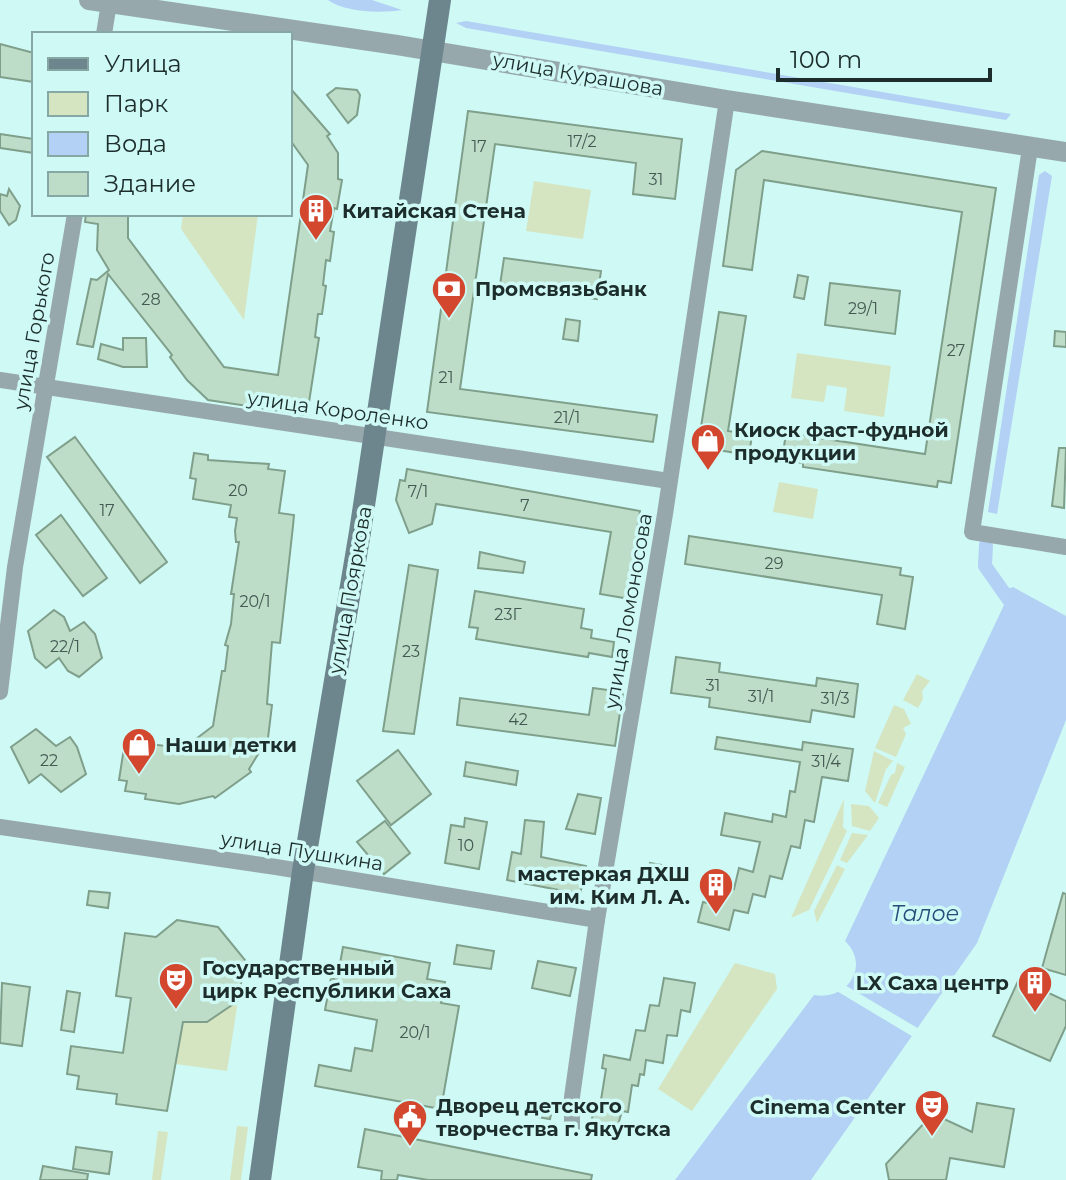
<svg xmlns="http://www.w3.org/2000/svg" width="1066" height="1180" font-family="Montserrat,sans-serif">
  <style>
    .green { fill: #d6e5c1 }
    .water { fill: #b3d1f4 }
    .pier { fill: #cef9f5 }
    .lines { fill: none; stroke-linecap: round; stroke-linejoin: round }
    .canal { stroke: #b3d1f4; stroke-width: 14 }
    .building { fill: #bdddc9; stroke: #7f9f8b; stroke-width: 2 }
    .minor { stroke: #97a8ad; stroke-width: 16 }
    .tertiary { stroke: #97a8ad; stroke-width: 20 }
    .secondary { stroke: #6d858d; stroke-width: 22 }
    .labels { text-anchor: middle; stroke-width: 7; stroke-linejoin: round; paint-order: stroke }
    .number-label { font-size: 16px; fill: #445952 }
    .street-label { font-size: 20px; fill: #1c2d2b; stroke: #cef9f5 }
    .poi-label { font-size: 20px; font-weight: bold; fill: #1c2d2b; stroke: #cef9f5; text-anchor: start }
    .water-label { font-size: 22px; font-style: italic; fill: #254e7a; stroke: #cef9f5 }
  </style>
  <rect width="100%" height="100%" fill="#cef9f5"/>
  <g class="green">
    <polygon points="534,181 591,190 583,239 526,231"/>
    <polygon points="183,214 258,214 244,320 181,229"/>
    <polygon points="797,353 891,366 884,417 844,411 847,388 827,385 824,402 791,398"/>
    <polygon points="779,482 818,489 813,519 773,512"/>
    <polygon points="917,674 930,681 922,691 923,699 918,708 903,700"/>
    <polygon points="894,705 904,709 911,724 903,728 906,734 896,757 875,748"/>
    <polygon points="874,751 893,761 886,769 875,803 865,791"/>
    <polygon points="897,763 905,767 887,807 878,803 891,775 895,773"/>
    <polygon points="844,799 843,827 847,831 809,910 791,918"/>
    <polygon points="851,804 869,806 879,818 870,831 852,826"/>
    <polygon points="852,833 868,835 847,863 840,860"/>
    <polygon points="837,865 845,869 817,923 814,911"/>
    <polygon points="735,963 775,974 777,989 692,1111 658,1089"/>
    <polygon points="238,1001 227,1071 176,1064 183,1022 207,1022"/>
    <polygon points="237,1126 248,1127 241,1180 230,1180"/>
    <polygon points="158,1131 168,1132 161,1180 152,1180"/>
  </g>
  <g class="water">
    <path d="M328 0H372L402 10C381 13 346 13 328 0Z"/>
    <polygon points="466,21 1011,114 1006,120 466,28 456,23"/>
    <polygon points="1045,171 1052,176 997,514 988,512 1039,175"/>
    <path d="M1013 587 1066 616V720L977 943 811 1180H675L814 995C847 1001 871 966 845 941L1005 603 999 592Z"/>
  </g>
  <polygon class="pier" points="843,984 921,1030 915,1038 835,990"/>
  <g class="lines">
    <polyline class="canal" points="986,545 985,566 1014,607"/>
  </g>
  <g class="building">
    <polygon points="0,44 34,53 34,82 0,77"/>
    <polygon points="290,88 330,134 327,136 338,153 338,179 342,180 337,209 334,208 330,231 334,232 330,261 326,260 323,285 326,286 322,314 318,314 315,337 319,338 307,415 208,400 187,380 170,357 172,355 108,274 93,347 77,344 91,279 97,280 109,270 97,250 98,224 85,222 86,214 128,214 128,238 224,367 278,375 308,165 290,140"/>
    <polygon points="336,88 357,90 360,95 357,115 348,123 327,95"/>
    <polygon points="468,111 682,139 675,199 633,194 636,163 495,144 460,389 657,415 653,442 427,412"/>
    <polygon points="0,134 34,139 34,153 0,148"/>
    <polygon points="762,151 996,188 951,483 938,481 937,487 803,467 803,463 782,460 786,433 925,454 962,212 764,180 752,270 723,266 736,170"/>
    <polygon points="9,189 20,206 16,220 9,225 0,211 0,194 7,196"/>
    <polygon points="504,258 601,271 597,299 500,285"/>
    <polygon points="798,275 808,277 804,299 794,297"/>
    <polygon points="830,283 900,291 895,334 825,325"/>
    <polygon points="719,312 746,316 728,431 752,435 749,455 712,449 701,427"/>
    <polygon points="566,319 580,321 578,341 563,339"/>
    <polygon points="1055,331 1066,332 1066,347 1054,346"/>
    <polygon points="123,338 146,338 147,367 123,367 98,359 101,344 123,350"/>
    <polygon points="75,437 167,562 140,583 47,457"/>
    <polygon points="1059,448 1066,448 1064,508 1052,506"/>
    <polygon points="194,453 208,455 208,460 269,464 268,469 285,471 279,513 294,515 293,526 280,643 272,642 267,704 272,705 268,738 249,769 251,772 215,798 213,796 179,804 145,799 146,794 125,791 127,781 119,780 124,748 139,747 140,743 184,748 213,726 222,671 225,671 228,646 225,645 231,624 234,594 231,594 239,542 236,542 235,531 237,518 229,517 231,505 193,499 196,479 190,478"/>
    <polygon points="407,469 640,511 635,543 640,543 630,599 600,594 611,532 436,504 432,524 409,533 396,500 400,480 405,481"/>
    <polygon points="61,515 107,578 83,596 36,535"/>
    <polygon points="689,536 901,568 900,575 913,577 905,629 877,624 882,595 685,564"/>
    <polygon points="480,552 525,562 523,573 478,568"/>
    <polygon points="409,565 438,570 414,734 383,731"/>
    <polygon points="475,591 584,609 581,628 592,630 591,638 614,642 612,657 589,653 588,657 476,639 478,628 469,627"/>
    <polygon points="54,610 64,617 70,631 84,622 95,634 102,658 79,677 68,671 59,658 46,668 35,658 28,631"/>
    <polygon points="676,657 720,663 719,672 816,686 817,678 858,684 854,717 812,710 810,722 709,707 710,698 671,693"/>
    <polygon points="593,688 623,692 615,746 457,725 460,698 589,715"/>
    <polygon points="36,729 56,746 70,737 77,747 86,774 61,792 41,774 29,783 11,747"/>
    <polygon points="717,737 802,750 803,742 853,749 848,781 822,777 814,822 805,820 800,848 791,846 782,879 770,876 765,897 753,894 748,913 734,910 729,930 698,922 703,902 716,905 721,886 734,889 739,868 753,872 760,842 721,835 725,813 772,822 773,814 786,817 790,791 795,792 800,762 715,749"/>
    <polygon points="398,750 431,794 391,825 357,781"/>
    <polygon points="466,762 518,771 516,785 464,776"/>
    <polygon points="578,794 601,798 595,834 566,829"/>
    <polygon points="465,818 487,822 479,869 445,863 451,825 464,827"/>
    <polygon points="525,820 544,822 541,857 586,866 580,894 507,880 512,852 521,854"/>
    <polygon points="385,821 410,853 384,874 357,842"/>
    <polygon points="650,863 668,866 666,880 648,877"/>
    <polygon points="89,891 110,893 108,908 87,905"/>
    <polygon points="1063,893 1066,894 1066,975 1042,968"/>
    <polygon points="177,920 218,927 245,960 238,1001 207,1022 183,1022 167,1111 116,1104 117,1094 77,1089 79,1076 67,1074 71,1046 123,1053 131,998 116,996 125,933 156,937"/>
    <polygon points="457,945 494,951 491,969 454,964"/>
    <polygon points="343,947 430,963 427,979 445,982 441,1003 459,1006 441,1109 315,1086 319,1065 351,1071 355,1048 372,1051 377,1020 325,1010 331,978 337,980"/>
    <polygon points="538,961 576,968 570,996 532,988"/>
    <polygon points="664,978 695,983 690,1012 681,1010 677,1036 667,1035 663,1063 646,1060 644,1075 640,1074 638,1086 632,1085 628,1112 622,1111 614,1139 603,1137 604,1132 589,1128 596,1105 600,1106 606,1069 602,1068 604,1055 630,1060 636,1030 645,1031 650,1005 659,1006"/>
    <polygon points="1019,979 1066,1001 1066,1026 1050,1061 993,1036"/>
    <polygon points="2,983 30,987 22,1046 0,1043"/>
    <polygon points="67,991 80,993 74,1032 61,1030"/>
    <polygon points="540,1102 553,1105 550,1119 537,1117"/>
    <polygon points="977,1103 1014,1109 1004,1167 950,1158 946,1180 889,1180 886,1164 928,1119 942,1118 972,1132"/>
    <polygon points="365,1129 592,1175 591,1180 428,1180 398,1175 397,1180 381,1180 382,1171 358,1167"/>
    <polygon points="76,1147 112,1152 109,1174 73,1169"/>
    <polygon points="43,1166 88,1174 87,1180 40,1180"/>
  </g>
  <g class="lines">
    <g class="minor">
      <polyline points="104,34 109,3"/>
      <polyline points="1030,148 972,532 1066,547"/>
      <polyline points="0,380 669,481"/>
      <polyline points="0,692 15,567 75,214"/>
      <polyline points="0,827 276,867 597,920"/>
      <polyline points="572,1128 572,1097 597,920 665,514 727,100"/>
    </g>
    <polyline class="tertiary" points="89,0 397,45 727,100 1066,152"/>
    <polyline class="secondary" points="260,1180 303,871 360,532 440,0"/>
  </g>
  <defs>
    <symbol id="building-pin" viewBox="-11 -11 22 30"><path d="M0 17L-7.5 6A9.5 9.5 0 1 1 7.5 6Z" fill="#d2472e" stroke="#cef9f5"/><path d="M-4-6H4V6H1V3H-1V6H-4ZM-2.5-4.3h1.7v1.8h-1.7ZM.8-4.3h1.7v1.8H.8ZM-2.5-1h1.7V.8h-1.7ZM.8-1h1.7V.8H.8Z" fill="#fff"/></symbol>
    <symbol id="bank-pin" viewBox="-11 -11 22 30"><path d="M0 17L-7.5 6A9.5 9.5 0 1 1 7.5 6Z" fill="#d2472e" stroke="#cef9f5"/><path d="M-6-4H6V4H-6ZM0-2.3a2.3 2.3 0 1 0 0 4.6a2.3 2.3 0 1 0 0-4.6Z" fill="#fff"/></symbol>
    <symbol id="shop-pin" viewBox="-11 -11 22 30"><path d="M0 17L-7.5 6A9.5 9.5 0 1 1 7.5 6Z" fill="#d2472e" stroke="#cef9f5"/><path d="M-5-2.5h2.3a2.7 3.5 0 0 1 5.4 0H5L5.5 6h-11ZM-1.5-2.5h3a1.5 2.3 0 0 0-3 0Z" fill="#fff"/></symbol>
    <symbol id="theatre-pin" viewBox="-11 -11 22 30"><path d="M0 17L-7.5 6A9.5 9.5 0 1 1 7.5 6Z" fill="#d2472e" stroke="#cef9f5"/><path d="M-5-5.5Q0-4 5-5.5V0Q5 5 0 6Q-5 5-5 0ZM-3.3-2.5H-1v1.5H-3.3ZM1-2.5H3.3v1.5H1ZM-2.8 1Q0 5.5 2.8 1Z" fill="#fff"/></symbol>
    <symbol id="civic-pin" viewBox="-11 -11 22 30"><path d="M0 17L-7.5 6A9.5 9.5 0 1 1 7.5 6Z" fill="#d2472e" stroke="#cef9f5"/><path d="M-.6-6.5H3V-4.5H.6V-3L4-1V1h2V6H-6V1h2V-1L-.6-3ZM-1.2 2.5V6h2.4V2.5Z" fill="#fff"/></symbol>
  </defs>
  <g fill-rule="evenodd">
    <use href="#building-pin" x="296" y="191" width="40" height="54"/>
    <use href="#bank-pin" x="429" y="269" width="40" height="54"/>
    <use href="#shop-pin" x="688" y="421" width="40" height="54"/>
    <use href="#shop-pin" x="119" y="725" width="40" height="54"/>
    <use href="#building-pin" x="696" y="865" width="40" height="54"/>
    <use href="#theatre-pin" x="156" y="960" width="40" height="54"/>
    <use href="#building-pin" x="1015" y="963" width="40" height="54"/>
    <use href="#theatre-pin" x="912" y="1087" width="40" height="54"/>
    <use href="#civic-pin" x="390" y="1097" width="40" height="54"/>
  </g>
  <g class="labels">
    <g class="number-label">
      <text x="582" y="147">17/2</text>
      <text x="479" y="152">17</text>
      <text x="656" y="185">31</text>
      <text x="151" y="305">28</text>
      <text x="863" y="314">29/1</text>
      <text x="956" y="356">27</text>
      <text x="446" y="383">21</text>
      <text x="567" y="423">21/1</text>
      <text x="238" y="496">20</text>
      <text x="418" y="497">7/1</text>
      <text x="525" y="511">7</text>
      <text x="107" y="516">17</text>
      <text x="774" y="569">29</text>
      <text x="255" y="607">20/1</text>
      <text x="508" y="620">23Г</text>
      <text x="65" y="652">22/1</text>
      <text x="411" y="657">23</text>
      <text x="713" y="691">31</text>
      <text x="761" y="702">31/1</text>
      <text x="835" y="704">31/3</text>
      <text x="518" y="725">42</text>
      <text x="49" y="766">22</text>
      <text x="826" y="767">31/4</text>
      <text x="466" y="851">10</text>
      <text x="415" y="1038">20/1</text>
    </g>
    <g class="street-label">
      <text transform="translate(578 74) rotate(10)" y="7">улица Курашова</text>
      <text transform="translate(34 331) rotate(-80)" y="7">улица Горького</text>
      <text transform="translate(338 410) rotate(8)" y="7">улица Короленко</text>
      <text transform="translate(350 590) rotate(-80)" y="7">улица Пояркова</text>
      <text transform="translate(628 611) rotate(-80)" y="7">улица Ломоносова</text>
      <text transform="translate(302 851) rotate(9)" y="7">улица Пушкина</text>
    </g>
    <g class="poi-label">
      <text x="342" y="218">Китайская Стена</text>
      <text x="475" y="296">Промсвязьбанк</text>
      <text x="734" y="437">Киоск фаст-фудной<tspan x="734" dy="23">продукции</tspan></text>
      <text x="165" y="752">Наши детки</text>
      <text x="690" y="881" text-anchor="end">мастеркая ДХШ<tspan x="690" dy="23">им. Ким Л. А.</tspan></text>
      <text x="202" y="975">Государственный<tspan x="202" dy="23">цирк Республики Саха</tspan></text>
      <text x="1009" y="990" text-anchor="end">LX Саха центр</text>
      <text x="436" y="1113">Дворец детского<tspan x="436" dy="23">творчества г. Якутска</tspan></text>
      <text x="906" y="1114" text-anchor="end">Cinema Center</text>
    </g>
    <g class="water-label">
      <text x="925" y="921">Талое</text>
    </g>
  </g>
  <rect x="32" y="32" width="260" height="184" fill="#cef9f5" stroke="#87a7a4" stroke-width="2"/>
  <rect x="48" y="58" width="40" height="12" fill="#6d858d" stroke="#87a7a4" stroke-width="2"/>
  <text x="104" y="72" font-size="24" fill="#1c2d2b">Улица</text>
  <rect x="48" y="92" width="40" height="24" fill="#d6e5c1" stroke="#87a7a4" stroke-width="2"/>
  <text x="104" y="112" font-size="24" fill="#1c2d2b">Парк</text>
  <rect x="48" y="132" width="40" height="24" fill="#b3d1f4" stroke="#87a7a4" stroke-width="2"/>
  <text x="104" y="152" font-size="24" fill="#1c2d2b">Вода</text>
  <rect x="48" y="172" width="40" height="24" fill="#bdddc9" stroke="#87a7a4" stroke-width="2"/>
  <text x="104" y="192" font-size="24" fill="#1c2d2b">Здание</text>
  <path d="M778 68v12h212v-12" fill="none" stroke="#1c2d2b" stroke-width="4"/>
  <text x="790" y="68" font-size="24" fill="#1c2d2b" stroke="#cef9f5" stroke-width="6" paint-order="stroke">100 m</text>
</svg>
